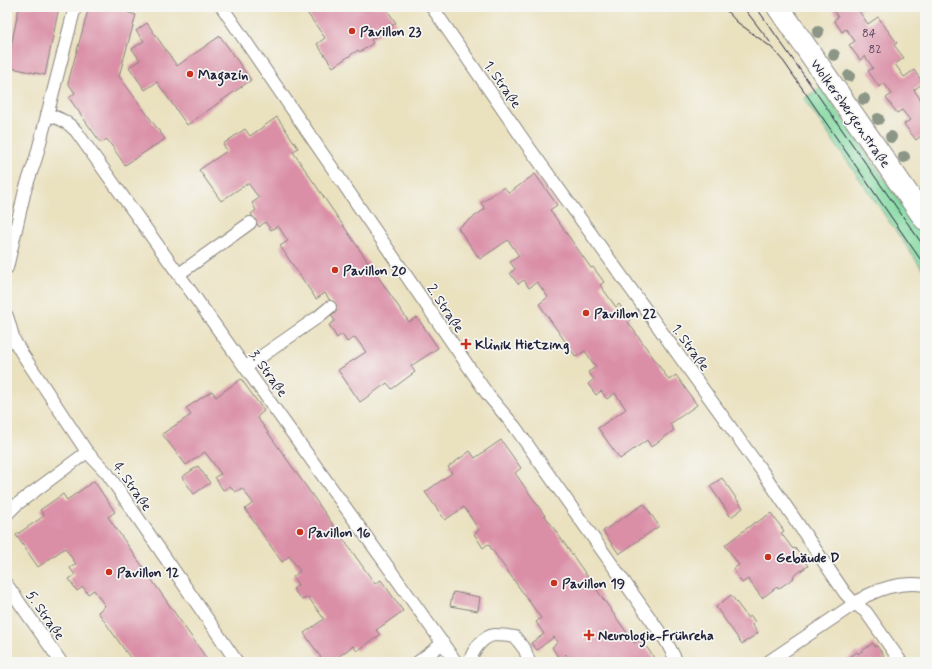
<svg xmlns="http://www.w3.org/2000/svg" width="932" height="669" font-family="Mynerve,sans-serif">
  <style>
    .green { fill: #7ed89e; stroke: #507d6c }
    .building { fill: #da8fa7 }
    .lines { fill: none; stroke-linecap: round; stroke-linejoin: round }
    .service-casing { stroke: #86827d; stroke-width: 14 }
    .tertiary-casing { stroke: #86827d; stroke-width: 24 }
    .service { stroke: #fff; stroke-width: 12 }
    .tertiary { stroke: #fff; stroke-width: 22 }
    .tram { stroke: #22223b; stroke-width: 1 }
    .tree { fill: #8b9687 }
    .poi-dot { fill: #c8321e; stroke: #f6f6f2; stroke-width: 1.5 }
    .labels { text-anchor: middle; stroke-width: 3.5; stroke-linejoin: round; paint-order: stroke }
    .number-label { font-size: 12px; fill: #503d56 }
    .poi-label { font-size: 14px; font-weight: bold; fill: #22223b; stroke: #f6f6f2; text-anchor: start }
    .street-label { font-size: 14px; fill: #22223b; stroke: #f6f6f2 }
  </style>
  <rect width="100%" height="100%" fill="#f6f6f2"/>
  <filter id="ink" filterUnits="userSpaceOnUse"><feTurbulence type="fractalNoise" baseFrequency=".025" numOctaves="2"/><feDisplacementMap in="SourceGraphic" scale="8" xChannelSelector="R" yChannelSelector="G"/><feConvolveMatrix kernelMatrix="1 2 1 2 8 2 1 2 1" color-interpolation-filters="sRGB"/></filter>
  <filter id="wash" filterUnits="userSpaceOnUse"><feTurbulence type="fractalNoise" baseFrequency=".012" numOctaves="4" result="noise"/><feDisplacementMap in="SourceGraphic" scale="16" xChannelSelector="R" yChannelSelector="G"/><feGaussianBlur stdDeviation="0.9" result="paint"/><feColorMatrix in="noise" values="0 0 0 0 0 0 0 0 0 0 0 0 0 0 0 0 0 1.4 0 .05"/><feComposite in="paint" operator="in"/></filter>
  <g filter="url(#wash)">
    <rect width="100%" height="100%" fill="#eae1bf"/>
    <polygon class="green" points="821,87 925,238 925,273 804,99"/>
    <g id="blocks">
      <g class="building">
        <polygon points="19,7 59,7 45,75 7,67"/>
        <polygon points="89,7 109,7 136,15 119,76 165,139 125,165 107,139 101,143 69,98 75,93 68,83"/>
        <polygon points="303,7 385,7 396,23 371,40 373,43 360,52 358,50 333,67 317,44 325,38"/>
        <polygon points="831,7 864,7 859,11 868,24 878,17 897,43 894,45 904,58 895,64 904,77 914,70 923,83 914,90 925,106 925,142 921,136 916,140 904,124 910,120 902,110 897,113 886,98 892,94 884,83 879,87 868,71 873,68 865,56 860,60 849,45 855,41 846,29 842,32 834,20 838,17"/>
        <polygon points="147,23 177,66 220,36 251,80 187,125 157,82 145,90 129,67 140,60 132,49 144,41 136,31"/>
        <polygon points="277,117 298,148 293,152 409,322 417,317 438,348 411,366 415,372 392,389 387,383 360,402 338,370 366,352 355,337 347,342 342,334 337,338 329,325 335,321 331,315 337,311 325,293 316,299 280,246 288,241 278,226 271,230 265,222 259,227 251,214 256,210 252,203 259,198 248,183 221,201 199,170 227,151 223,144 245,129 250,136"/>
        <polygon points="535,174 557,205 550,210 591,268 593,267 604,282 600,285 616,307 619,304 630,320 628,322 669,380 676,375 697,405 670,424 674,430 651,447 647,440 620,459 598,428 626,409 615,393 607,399 601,391 596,395 588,384 594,379 588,372 596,367 585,351 576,357 539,304 548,297 537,282 529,288 524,280 518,284 510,273 515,269 510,262 519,256 508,240 480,259 458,228 485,209 481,203 504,187 509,193"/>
        <polygon points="241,379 264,411 257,417 375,584 381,580 403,611 376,630 380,635 357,651 353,646 331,662 324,662 304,633 324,619 308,597 302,600 293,589 298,585 293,577 300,571 289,556 282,562 245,509 253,503 242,488 235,492 230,486 223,490 215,477 221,474 205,452 186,465 162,434 191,415 186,408 212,391 216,397"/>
        <polygon points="501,440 521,468 515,473 634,643 641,639 657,662 571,662 566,654 560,660 552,647 558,642 554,637 537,650 531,643 544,634 536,622 541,618 488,544 483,548 474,534 479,530 464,507 445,520 425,492 452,473 448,467 470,451 475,458"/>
        <polygon points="198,466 210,483 194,494 182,477"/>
        <polygon points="722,478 743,508 731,517 710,486"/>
        <polygon points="94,481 115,512 108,517 209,662 144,662 142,659 137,662 133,662 98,612 105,606 94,590 88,594 83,587 77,591 69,579 75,575 70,568 76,564 65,548 38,567 16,535 44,516 40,510 63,494 67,500"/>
        <polygon points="644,504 659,526 619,554 603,531"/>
        <polygon points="771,513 784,531 781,533 793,549 795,548 808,566 793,576 794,578 778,589 777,587 762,598 748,579 742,583 733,569 739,565 725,545 755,522 756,523"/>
        <polygon points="453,592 480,597 478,611 450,606"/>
        <polygon points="731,595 748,618 751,616 755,622 752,625 758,633 742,644 716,607"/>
        <polygon points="873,643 875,647 877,646 884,656 883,657 885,661 843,662 857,652 858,654"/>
      </g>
    </g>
  </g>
  <g filter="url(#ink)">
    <use href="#blocks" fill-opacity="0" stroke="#86827d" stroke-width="1"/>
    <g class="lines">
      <defs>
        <g id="service">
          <polyline points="222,7 488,395 515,427 666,641 677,662"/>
          <polyline points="432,7 525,142 762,471 845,593 854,603 866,612 901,662"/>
          <path d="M47 115C58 117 68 122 76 131L456 662"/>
          <polyline points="7,268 25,190 36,158 75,7"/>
          <polyline points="179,274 250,223"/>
          <polyline points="7,316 14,340 21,352 87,452 107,473 237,662"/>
          <polyline points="246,367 318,317 330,307"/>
          <polyline points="7,514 16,505 87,452"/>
          <polyline points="7,585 61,662"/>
          <polyline points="418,662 443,643"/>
          <path d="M469 662C473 651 482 636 495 635 501 635 509 636 515 637L525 650 529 662"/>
          <path d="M768 662 866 596C884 587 905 582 925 585"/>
        </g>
        <polyline id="tertiary" points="778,7 925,219"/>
      </defs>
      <use href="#service" class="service-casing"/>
      <use href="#tertiary" class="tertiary-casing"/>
      <use href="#service" class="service"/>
      <use href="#tertiary" class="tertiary"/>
      <g class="tram">
        <polyline points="723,7 737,22 771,47 784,62 925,266"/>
        <polyline points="743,7 770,42"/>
        <polyline points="756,7 925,248"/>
      </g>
    </g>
    <g class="tree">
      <circle cx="818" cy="32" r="6"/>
      <circle cx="834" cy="55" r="6"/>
      <circle cx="849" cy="76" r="6"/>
      <circle cx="864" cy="99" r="6"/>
      <circle cx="878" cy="119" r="6"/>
      <circle cx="891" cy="137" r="6"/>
      <circle cx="904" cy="157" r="6"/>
    </g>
  </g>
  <g class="poi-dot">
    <circle cx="352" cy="31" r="4"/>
    <circle cx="190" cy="74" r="4"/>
    <circle cx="335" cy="270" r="4"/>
    <circle cx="586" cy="313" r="4"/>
    <path d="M464 338h4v4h4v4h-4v4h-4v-4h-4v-4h4z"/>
    <circle cx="300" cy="532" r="4"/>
    <circle cx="768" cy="557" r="4"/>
    <circle cx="109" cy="572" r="4"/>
    <circle cx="554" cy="583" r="4"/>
    <path d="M587 629h4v4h4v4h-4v4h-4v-4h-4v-4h4z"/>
  </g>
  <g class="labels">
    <g class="number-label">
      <text x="869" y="37">84</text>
      <text x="875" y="53">82</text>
    </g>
    <g class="poi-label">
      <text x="360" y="36">Pavillon 23</text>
      <text x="198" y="79">Magazin</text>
      <text x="343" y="275">Pavillon 20</text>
      <text x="594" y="318">Pavillon 22</text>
      <text x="475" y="349">Klinik Hietzing</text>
      <text x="308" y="537">Pavillon 16</text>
      <text x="776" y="562">Gebäude D</text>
      <text x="117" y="577">Pavillon 12</text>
      <text x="562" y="588">Pavillon 19</text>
      <text x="598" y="640">Neurologie-Frühreha</text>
    </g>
    <g class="street-label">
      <text transform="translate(503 84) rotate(55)" y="5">1. Straße</text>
      <text transform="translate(851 113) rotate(55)" y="5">Wolkersbergenstraße</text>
      <text transform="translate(446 308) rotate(56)" y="5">2. Straße</text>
      <text transform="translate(691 347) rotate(54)" y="5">1. Straße</text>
      <text transform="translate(269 373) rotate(54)" y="5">3. Straße</text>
      <text transform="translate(133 486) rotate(55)" y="5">4. Straße</text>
      <text transform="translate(46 615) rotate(55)" y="5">5. Straße</text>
    </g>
  </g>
  <rect width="932" height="669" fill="none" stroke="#f6f6f2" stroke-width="24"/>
</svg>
